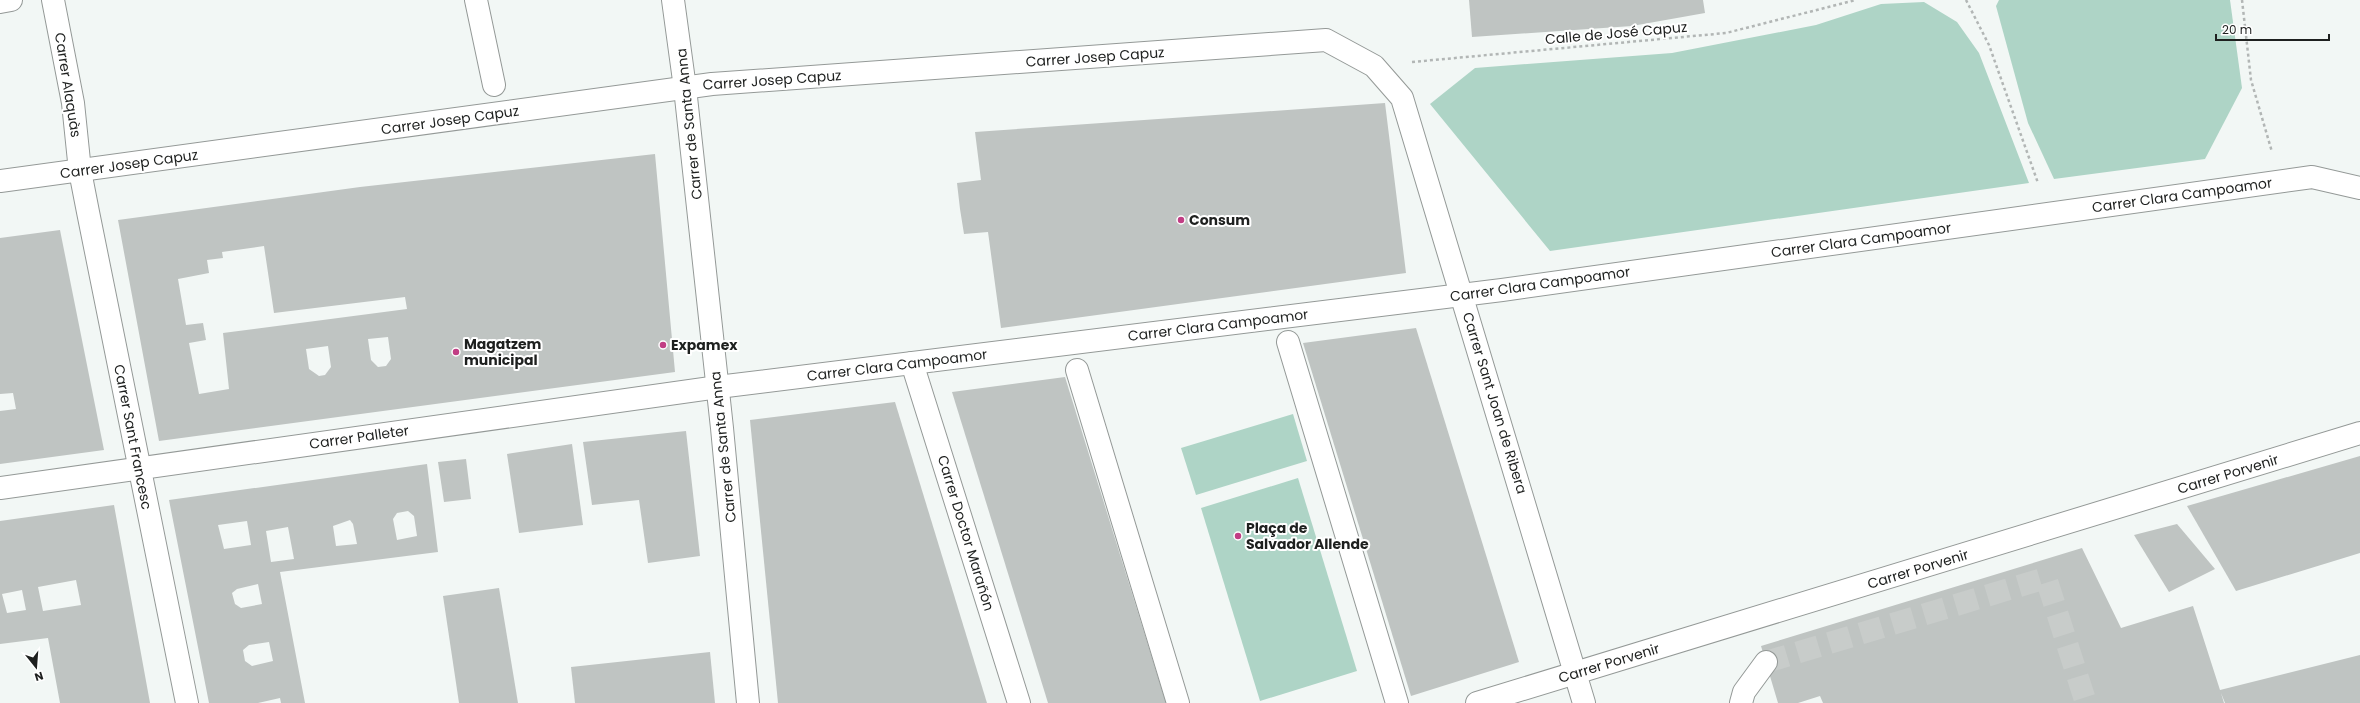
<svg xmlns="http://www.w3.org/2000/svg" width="2360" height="703" font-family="Poppins,sans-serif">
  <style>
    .green { fill: #aed4c6 }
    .building { fill: #bfc4c2; fill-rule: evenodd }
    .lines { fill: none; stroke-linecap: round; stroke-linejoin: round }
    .minor-tunnel { stroke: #c8ccca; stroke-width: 22; stroke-dasharray: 22 11; stroke-linecap: butt }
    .minor-casing { stroke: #949997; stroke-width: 24 }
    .path { stroke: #b2b6b5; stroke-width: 2.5; stroke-dasharray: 3 3; stroke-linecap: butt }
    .minor { stroke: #fff; stroke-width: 22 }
    .poi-dot { fill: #c13d84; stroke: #fff; stroke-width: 1.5 }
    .labels { text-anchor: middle; stroke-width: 4; stroke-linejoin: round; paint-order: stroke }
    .street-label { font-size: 14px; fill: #1e201f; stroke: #fff }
    .poi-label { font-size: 14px; font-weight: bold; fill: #1e201f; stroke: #fff; text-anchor: start }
  </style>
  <rect width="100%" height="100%" fill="#f2f7f5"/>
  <g class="green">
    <polygon points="1999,0 2230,0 2242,88 2205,159 2054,179 2028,123 1996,6"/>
    <polygon points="1924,2 1957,22 1979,53 2029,183 1550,251 1430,104 1475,68 1672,53 1816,25 1881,4"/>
    <polygon points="1293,414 1307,461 1196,495 1181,448"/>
    <polygon points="1298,478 1357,671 1260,701 1201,508"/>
  </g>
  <g class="building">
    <polygon points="1469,0 1703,0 1705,13 1632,26 1472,37"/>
    <polygon points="1385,103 1406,273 1001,328 988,232 964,234 960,209 957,183 981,180 975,132"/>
    <path d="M655 154 675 372 159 441 118 220 360 187ZM264 246 274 313 405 297 407 309 223 333 229 389 199 394 189 343 206 340 203 323 186 325 178 279 209 273 207 260 223 258 222 252ZM388 337 391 359 386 366 378 367 371 360 368 339ZM328 346 331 367 325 375 319 376 309 369 306 349Z"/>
    <polygon points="60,230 104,450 0,464 0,411 16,409 13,393 0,394 0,238"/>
    <polygon points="1416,328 1519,662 1411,696 1303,343"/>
    <polygon points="1065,377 1166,703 1048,703 952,392"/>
    <polygon points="895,402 987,703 778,703 750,420"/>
    <polygon points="686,431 700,556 648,563 639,500 592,505 583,442"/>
    <polygon points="572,444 583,525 519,533 507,454"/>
    <polygon points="2360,456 2360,553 2236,591 2187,506"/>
    <polygon points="466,459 471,499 444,502 438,462"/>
    <path d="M427 464 438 552 280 572 305 703H281L280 698 258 703H209L169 500ZM408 511 414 516 417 536 397 540 393 519 397 513ZM350 520 353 524 357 544 336 546 333 526ZM247 521 251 545 224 549 218 525ZM288 527 294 559 271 562 266 531ZM258 584 262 604 241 608 235 604 232 593 237 589ZM269 642 273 661 252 666 245 661 243 650 249 645Z"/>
    <path d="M114 505 150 703H60L48 638 0 644V521ZM76 580 81 605 43 611 38 587ZM22 590 26 610 7 613 2 594Z"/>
    <polygon points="2177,524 2215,569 2169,592 2134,535"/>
    <polygon points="2082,548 2121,628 2193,606 2220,690 2360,655 2360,703 2225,703 2221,693 2224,703 1823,703 1820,696 1798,703 1778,703 1761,646"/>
    <polygon points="499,588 518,703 459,703 443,596"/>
    <polygon points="710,652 715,703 575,703 571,667"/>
  </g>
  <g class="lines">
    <polyline class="minor-tunnel" points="1766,662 2046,578 2086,703"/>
    <defs>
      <g id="minor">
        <polyline points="53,0 73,103 80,171 88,212 187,703"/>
        <polyline points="476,0 494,85"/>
        <polyline points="673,0 685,88 722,428 748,703"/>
        <polyline points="0,2 11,0"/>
        <polyline points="0,181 712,84 1326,40 1374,66 1402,98 1584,703"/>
        <polyline points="1288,342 1397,703"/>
        <polyline points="912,363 1019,703"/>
        <polyline points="1077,370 1178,703"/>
        <polyline points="0,488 718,387 1502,290 2312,177 2360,188"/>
        <polyline points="1477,703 2360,433"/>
        <polyline points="1741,703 1744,692 1766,662"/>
      </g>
    </defs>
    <use href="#minor" class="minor-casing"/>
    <g class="path">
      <polyline points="1966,0 1989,45 2038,183"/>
      <polyline points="2242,0 2251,80 2272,152"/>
      <polyline points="1412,62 1726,33 1856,0"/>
    </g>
    <use href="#minor" class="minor"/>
  </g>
  <g class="poi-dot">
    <circle cx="1181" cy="220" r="4"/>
    <circle cx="663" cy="345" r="4"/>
    <circle cx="456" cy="352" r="4"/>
    <circle cx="1238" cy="536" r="4"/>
  </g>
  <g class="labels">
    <g class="street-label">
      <text transform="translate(1616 33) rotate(-5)" y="5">Calle de José Capuz</text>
      <text transform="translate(1095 57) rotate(-4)" y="5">Carrer Josep Capuz</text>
      <text transform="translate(772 80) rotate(-4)" y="5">Carrer Josep Capuz</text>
      <text transform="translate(68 85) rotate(81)" y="5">Carrer Alaquàs</text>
      <text transform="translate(450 120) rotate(-8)" y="5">Carrer Josep Capuz</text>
      <text transform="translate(689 124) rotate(-96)" y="5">Carrer de Santa Anna</text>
      <text transform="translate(129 164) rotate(-8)" y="5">Carrer Josep Capuz</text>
      <text transform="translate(2182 195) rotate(-8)" y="5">Carrer Clara Campoamor</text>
      <text transform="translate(1861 240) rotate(-8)" y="5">Carrer Clara Campoamor</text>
      <text transform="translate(1540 284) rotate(-8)" y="5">Carrer Clara Campoamor</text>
      <text transform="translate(1218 325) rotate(-7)" y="5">Carrer Clara Campoamor</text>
      <text transform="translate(897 365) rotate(-7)" y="5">Carrer Clara Campoamor</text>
      <text transform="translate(1495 403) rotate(73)" y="5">Carrer Sant Joan de Ribera</text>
      <text transform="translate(133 437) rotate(79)" y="5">Carrer Sant Francesc</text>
      <text transform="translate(359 437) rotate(-8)" y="5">Carrer Palleter</text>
      <text transform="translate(723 447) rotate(-96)" y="5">Carrer de Santa Anna</text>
      <text transform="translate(2228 474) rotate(-17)" y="5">Carrer Porvenir</text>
      <text transform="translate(966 533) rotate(73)" y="5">Carrer Doctor Marañón</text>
      <text transform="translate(1918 569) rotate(-17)" y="5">Carrer Porvenir</text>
      <text transform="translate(1609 663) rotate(-17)" y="5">Carrer Porvenir</text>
    </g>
    <g class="poi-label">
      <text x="1189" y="225">Consum</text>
      <text x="464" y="349">Magatzem<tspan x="464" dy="16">municipal</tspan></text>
      <text x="671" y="350">Expamex</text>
      <text x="1246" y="533">Plaça de<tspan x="1246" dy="16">Salvador Allende</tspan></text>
    </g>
  </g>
  <g transform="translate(36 667) rotate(163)" stroke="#ffffff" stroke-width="3" paint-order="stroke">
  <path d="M0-3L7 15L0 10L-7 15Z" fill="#1e201f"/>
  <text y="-6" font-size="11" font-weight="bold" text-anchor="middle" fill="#1e201f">N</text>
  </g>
  <path d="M2216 34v6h113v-6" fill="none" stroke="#1e201f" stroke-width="2"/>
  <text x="2222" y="34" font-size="12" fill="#1e201f" stroke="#ffffff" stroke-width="3" paint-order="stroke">20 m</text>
</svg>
